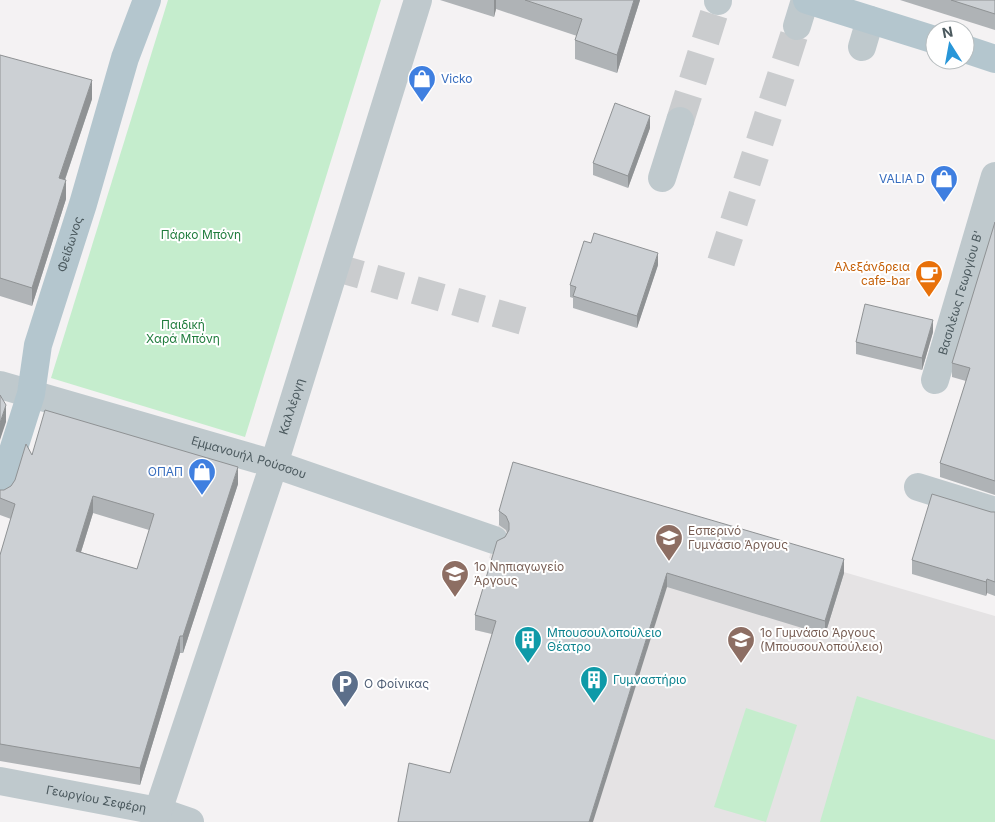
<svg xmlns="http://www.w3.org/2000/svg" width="995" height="822" font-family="Inter,sans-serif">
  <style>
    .education { fill: #e5e3e4 }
    .green { fill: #c5edcd }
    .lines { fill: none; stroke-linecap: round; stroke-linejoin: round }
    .minor-tunnel { stroke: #caccce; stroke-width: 28; stroke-dasharray: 28 14; stroke-linecap: butt }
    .minor { stroke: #bfc9cd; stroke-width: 28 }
    .major { stroke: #b4c6ce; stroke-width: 28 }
    .wall { fill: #afb3b6; fill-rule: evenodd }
    .shaded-wall { fill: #8f9294 }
    .building { fill: #ccd0d4; stroke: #8f9294; fill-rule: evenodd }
    .labels { text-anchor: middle; stroke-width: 4; stroke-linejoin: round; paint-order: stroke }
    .shop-label { font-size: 12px; fill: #366cbe; stroke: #fff; text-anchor: end }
    .park-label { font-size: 12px; fill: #1f7c3c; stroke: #fff }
    .street-label { font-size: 12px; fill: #4b595e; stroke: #fff }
    .food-label { font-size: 12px; fill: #c56008; stroke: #fff; text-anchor: end }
    .education-label { font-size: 12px; fill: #785e54; stroke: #fff; text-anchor: start }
    .culture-label { font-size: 12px; fill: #0d838f; stroke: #fff; text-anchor: start }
    .service-label { font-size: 12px; fill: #4e5e75; stroke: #fff; text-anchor: start }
  </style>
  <rect width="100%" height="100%" fill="#f4f2f3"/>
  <polygon class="education" points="513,476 995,616 995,822 483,822 495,635 475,630 495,560 489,558"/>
  <g class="green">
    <polygon points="168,0 381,0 245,437 51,378"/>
    <polygon points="857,696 995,740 995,822 820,822"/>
    <polygon points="746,708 797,725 766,822 714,807"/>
  </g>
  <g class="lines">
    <g class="minor-tunnel">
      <polyline points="680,121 718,1"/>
      <polyline points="721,262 797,26"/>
      <polyline points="334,267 527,322"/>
    </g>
    <g class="minor">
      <polyline points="718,1 718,0"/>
      <polyline points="797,26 805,0"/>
      <polyline points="862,47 870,20"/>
      <polyline points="662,178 680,121"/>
      <path id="s1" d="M935 380 995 176"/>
      <path id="s2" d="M0 385 274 464 494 540"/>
      <polyline points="918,487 995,511"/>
      <path id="s3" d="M0 781 158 811 190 822"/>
      <path id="s4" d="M158 811 274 464 418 0"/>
    </g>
    <g class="major">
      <polyline points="807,0 935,40"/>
      <polyline points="965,49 995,59"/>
      <path id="s5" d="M0 492 31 394 38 345 83 204 125 58 147 0"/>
    </g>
  </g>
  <g class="wall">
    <polygon points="440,0 640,0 617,73 575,59 575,40 577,36 496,9 494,17"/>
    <polygon points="900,0 995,0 995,30"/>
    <polygon points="0,55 92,99 65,180 66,199 32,306 0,296"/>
    <polygon points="650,128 628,188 593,175 593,163"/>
    <polygon points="995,222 995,495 940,477 940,463 966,381 952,377 952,363"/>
    <polygon points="658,265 637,328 573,308 573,298 570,297 570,285"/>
    <polygon points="933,332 922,370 856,354 856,342"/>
    <path d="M32 455 238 484 183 653H180L140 785 0 761V555L11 519 0 515V490H4L11 486ZM93 513 149 530 137 569 81 552Z"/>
    <polygon points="499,511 844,573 825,635 667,587 450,773 492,634 475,630 475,615 505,537 507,533 506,530 499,525"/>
    <polygon points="991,512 995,512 995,596 987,593 986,596 912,574 912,560"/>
  </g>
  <g class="shaded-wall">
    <polygon points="494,0 496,0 496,9 494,17"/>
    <polygon points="634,0 640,0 617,73 617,55"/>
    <polygon points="92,80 92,99 59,197 59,178"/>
    <polygon points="650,116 650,128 628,188 628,176"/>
    <polygon points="66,180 66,199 32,306 32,288"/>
    <polygon points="658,253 658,265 637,328 637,316"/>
    <polygon points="933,320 933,332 922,370 922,358"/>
    <polygon points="6,405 6,422 0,440 0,423"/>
    <polygon points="238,467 238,484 183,653 183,636"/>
    <polygon points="93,496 93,513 76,568 76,551"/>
    <polygon points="844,559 844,573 825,635 825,621"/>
    <polygon points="667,573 667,587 593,822 589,822"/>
    <polygon points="987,579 987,593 986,596 986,582"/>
    <polygon points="180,636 180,653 140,785 140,768"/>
  </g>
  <g class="building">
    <polygon points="525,0 634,0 617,55 575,40 582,19"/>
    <polygon points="951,0 995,0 995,14"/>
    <polygon points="0,55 92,80 59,178 66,180 32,288 0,278"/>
    <polygon points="615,103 650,116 628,176 593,163"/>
    <polygon points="995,222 995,481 940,463 970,368 952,363"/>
    <polygon points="594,233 658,253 637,316 573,296 576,287 570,285 584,241 591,243"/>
    <polygon points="865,304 933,320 922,358 856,342"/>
    <polygon points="0,395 6,405 0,423"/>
    <path d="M45 410 238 467 183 636H180L140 768 0 744V555L15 504 0 498V490H4L11 486 15 480 26 444 32 455ZM93 496 154 514 137 569 76 551Z"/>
    <polygon points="513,462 844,559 825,621 667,573 589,822 398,822 409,763 450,773 496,621 475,615 497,541 505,537 509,530 509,523 506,516 499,511"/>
    <polygon points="932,494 991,512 995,512 995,582 987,579 986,582 912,560"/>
  </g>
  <defs>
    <symbol id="shop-pin" viewBox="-11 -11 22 30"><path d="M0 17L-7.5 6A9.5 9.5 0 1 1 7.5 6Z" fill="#3f7fe0" stroke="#fff"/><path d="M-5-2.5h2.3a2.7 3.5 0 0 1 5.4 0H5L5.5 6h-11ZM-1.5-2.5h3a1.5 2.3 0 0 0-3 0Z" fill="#fff"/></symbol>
    <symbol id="cafe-pin" viewBox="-11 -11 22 30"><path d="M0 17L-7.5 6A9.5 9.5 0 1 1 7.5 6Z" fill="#e8710a" stroke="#fff"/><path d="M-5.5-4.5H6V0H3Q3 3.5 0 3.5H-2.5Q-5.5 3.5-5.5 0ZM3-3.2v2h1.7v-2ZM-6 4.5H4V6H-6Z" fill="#fff"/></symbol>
    <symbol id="school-pin" viewBox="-11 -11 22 30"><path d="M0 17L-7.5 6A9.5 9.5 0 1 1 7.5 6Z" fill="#8d6e63" stroke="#fff"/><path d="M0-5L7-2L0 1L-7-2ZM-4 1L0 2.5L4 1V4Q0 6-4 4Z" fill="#fff"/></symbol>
    <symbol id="building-pin" viewBox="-11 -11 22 30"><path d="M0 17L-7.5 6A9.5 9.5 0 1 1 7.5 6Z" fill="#0f9aa8" stroke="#fff"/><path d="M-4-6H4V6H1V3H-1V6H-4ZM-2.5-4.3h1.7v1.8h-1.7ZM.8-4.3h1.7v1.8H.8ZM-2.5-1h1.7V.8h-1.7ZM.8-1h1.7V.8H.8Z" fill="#fff"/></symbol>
    <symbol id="parking-pin" viewBox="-11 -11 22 30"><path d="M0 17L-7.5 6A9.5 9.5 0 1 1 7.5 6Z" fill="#5c6f8a" stroke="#fff"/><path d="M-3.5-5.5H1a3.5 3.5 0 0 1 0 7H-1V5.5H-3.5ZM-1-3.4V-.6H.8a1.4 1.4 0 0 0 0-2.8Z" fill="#fff"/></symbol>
  </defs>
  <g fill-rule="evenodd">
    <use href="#shop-pin" x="406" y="63" width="32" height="43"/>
    <use href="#shop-pin" x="928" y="163" width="32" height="43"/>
    <use href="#cafe-pin" x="913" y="258" width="32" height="43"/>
    <use href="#shop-pin" x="186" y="456" width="32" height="43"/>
    <use href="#school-pin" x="653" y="522" width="32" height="43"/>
    <use href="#school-pin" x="439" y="558" width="32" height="43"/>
    <use href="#building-pin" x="512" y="624" width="32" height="43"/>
    <use href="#school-pin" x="725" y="624" width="32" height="43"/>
    <use href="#building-pin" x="578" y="664" width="32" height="43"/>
    <use href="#parking-pin" x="329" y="668" width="32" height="43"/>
  </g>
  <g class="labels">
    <g class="shop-label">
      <text x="441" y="83" text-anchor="start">Vicko</text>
      <text x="925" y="183">VALIA D</text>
      <text x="183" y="476">ΟΠΑΠ</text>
    </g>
    <g class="park-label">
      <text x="201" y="239">Πάρκο Μπόνη</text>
      <text x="183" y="329">Παιδική<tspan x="183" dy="14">Χαρά Μπόνη</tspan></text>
    </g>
    <g class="street-label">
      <text dy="4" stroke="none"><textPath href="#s5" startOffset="258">Φείδωνος</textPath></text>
      <text dy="4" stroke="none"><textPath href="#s1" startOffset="91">Βασιλέως Γεωργίου Β'</textPath></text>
      <text dy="4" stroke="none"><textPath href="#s4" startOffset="426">Καλλέργη</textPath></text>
      <text dy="4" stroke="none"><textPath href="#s2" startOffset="259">Εμμανουήλ Ρούσσου</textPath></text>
      <text dy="4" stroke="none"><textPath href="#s3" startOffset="98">Γεωργίου Σεφέρη</textPath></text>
    </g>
    <g class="food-label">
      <text x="910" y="271">Αλεξάνδρεια<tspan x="910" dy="14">cafe-bar</tspan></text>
    </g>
    <g class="education-label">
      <text x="688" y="535">Εσπερινό<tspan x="688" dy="14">Γυμνάσιο Άργους</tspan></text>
      <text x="474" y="571">1ο Νηπιαγωγείο<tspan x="474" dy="14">Άργους</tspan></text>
      <text x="760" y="637">1ο Γυμνάσιο Άργους<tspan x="760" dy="14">(Μπουσουλοπούλειο)</tspan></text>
    </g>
    <g class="culture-label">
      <text x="547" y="637">Μπουσουλοπούλειο<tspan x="547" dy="14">Θέατρο</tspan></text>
      <text x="613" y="684">Γυμναστήριο</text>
    </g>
    <g class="service-label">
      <text x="364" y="688">Ο Φοίνικας</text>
    </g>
  </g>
  <g transform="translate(950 45) rotate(349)"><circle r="24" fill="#ffffff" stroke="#b7bdbf"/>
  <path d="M0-4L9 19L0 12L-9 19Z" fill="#2896d8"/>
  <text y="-8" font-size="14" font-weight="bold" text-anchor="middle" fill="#4b595e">N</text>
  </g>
</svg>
